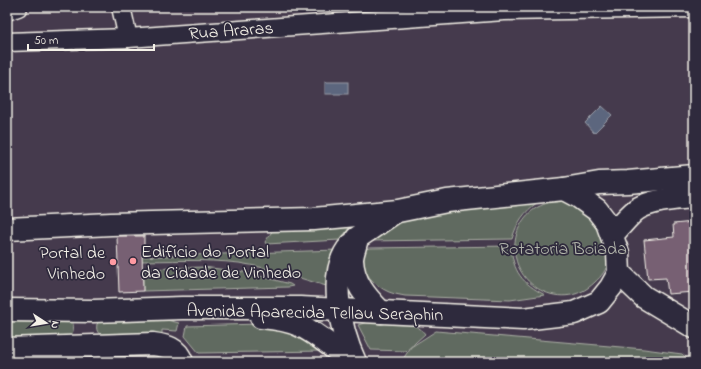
<svg xmlns="http://www.w3.org/2000/svg" width="701" height="369" font-family="'Indie Flower',sans-serif">
  <style>
    .green { fill: #616b60; stroke: #aaaea4 }
    .water { fill: #5c667e; stroke: #999ea8 }
    .building { fill: #776073; stroke: #f4f1e8 }
    .lines { fill: none; stroke-linecap: round; stroke-linejoin: round }
    .minor-casing { stroke: #f4f1e8; stroke-width: 21 }
    .major-casing { stroke: #f4f1e8; stroke-width: 25 }
    .minor { stroke: #2f2a3d; stroke-width: 18 }
    .major { stroke: #2f2a3d; stroke-width: 22 }
    .poi-dot { fill: #ff9aa2; stroke: #2f2a3d; stroke-width: 1.5 }
    .labels { text-anchor: middle; stroke-width: 3.5; stroke-linejoin: round; paint-order: stroke }
    .street-label { font-size: 18px; fill: #f4f1e8; stroke: #2f2a3d }
    .park-label { font-size: 18px; fill: #b2b5ab; stroke: #2f2a3d }
    .poi-label { font-size: 18px; fill: #f4f1e8; stroke: #2f2a3d; text-anchor: start }
  </style>
  <rect width="100%" height="100%" fill="#453a4d"/>
  <filter id="ink" filterUnits="userSpaceOnUse"><feTurbulence type="fractalNoise" baseFrequency=".025" numOctaves="2"/><feDisplacementMap in="SourceGraphic" scale="8" xChannelSelector="R" yChannelSelector="G"/><feConvolveMatrix kernelMatrix="1 2 1 2 8 2 1 2 1" color-interpolation-filters="sRGB"/></filter>
  <g filter="url(#ink)">
    <g class="green">
      <path d="M557 200 573 201 608 231C608 241 609 252 608 262 607 269 601 277 595 282 560 317 502 280 517 233 524 212 538 205 557 200Z"/>
      <path d="M538 202C524 212 517 222 512 239L368 241 408 215Z"/>
      <polygon points="355,220 340,240 266,244 265,242 275,227"/>
      <path d="M511 246C513 272 522 283 545 295L510 300 405 296C400 295 394 294 389 292 373 285 356 268 366 249L369 248Z"/>
      <path d="M337 250 333 288C302 279 271 268 239 263 204 259 169 261 135 261V257Z"/>
      <polygon points="203,267 244,272 290,284 293,286 288,287 143,291 143,269"/>
      <path d="M7 319 72 321C74 326 74 330 71 336L65 338 7 339Z"/>
      <path d="M163 319 179 323 177 331 162 330V336H103C97 333 96 330 97 324L101 320Z"/>
      <path d="M371 321C388 322 415 319 425 334L406 351 371 350 358 325Z"/>
      <polygon points="260,324 293,330 324,351 199,353 185,336 187,326"/>
      <polygon points="436,331 644,349 682,354 691,362 401,362 411,347"/>
    </g>
    <g class="water">
      <rect x="325" y="82" width="23" height="12"/>
      <polygon points="602,106 612,115 594,133 585,123"/>
    </g>
    <g class="building">
      <polygon points="694,222 694,292 668,294 666,278 648,279 644,240 674,237 673,224"/>
      <polygon points="117,236 144,236 144,251 142,251 143,291 119,292"/>
    </g>
    <g class="lines">
      <defs>
        <g id="minor">
          <polyline points="121,7 128,38"/>
          <polyline points="7,11 18,7"/>
          <polyline points="7,42 128,38 504,11 694,8"/>
        </g>
        <g id="major">
          <polyline points="7,229 111,224 314,219 398,211 447,201 564,189 599,183 628,182 694,176"/>
          <path d="M612 235C619 228 631 212 639 208 653 200 678 198 694 197"/>
          <path d="M351 245C326 272 341 332 355 362"/>
          <polyline points="619,273 644,297 694,327"/>
          <polyline points="7,310 93,311 182,308 300,308 523,319 574,313 599,302 611,287 619,273 618,253 607,223 597,210 579,197 564,189"/>
          <path d="M381 312C366 297 353 282 352 260 352 253 356 245 357 238L395 212"/>
          <path d="M261 317C274 318 289 320 301 326 319 335 335 349 351 362"/>
          <path d="M7 349 153 344C167 346 177 348 182 362"/>
        </g>
      </defs>
      <use href="#minor" class="minor-casing"/>
      <use href="#major" class="major-casing"/>
      <use href="#minor" class="minor"/>
      <use href="#major" class="major"/>
    </g>
  </g>
  <g class="poi-dot">
    <circle cx="133" cy="261" r="4"/>
    <circle cx="113" cy="262" r="4"/>
  </g>
  <g class="labels">
    <g class="street-label">
      <text transform="translate(231 30) rotate(-4)" y="6">Rua Araras</text>
      <text transform="translate(315 312) rotate(1)" y="6">Avenida Aparecida Tellau Seraphin</text>
    </g>
    <g class="park-label">
      <text x="563" y="254">Rotatoria Boiada</text>
    </g>
    <g class="poi-label">
      <text x="141" y="257">Edifício do Portal<tspan x="141" dy="21">da Cidade de Vinhedo</tspan></text>
      <text x="105" y="258" text-anchor="end">Portal de<tspan x="105" dy="21">Vinhedo</tspan></text>
    </g>
  </g>
  <rect width="701" height="369" fill="none" stroke="#2f2a3d" stroke-width="24"/>
  <rect x="12" y="12" width="677" height="345" fill="none" stroke="#f4f1e8" stroke-width="1.5" filter="url(#ink)"/>
  <g transform="translate(46 323) rotate(102)" stroke="#2f2a3d" stroke-width="3" paint-order="stroke">
  <path d="M0-3L7 15L0 10L-7 15Z" fill="#f4f1e8"/>
  <text y="-6" font-size="11" font-weight="bold" text-anchor="middle" fill="#f4f1e8">N</text>
  </g>
  <path d="M28 44v6h126v-6" fill="none" stroke="#f4f1e8" stroke-width="2"/>
  <text x="34" y="44" font-size="12" fill="#f4f1e8" stroke="#2f2a3d" stroke-width="3" paint-order="stroke">50 m</text>
</svg>
